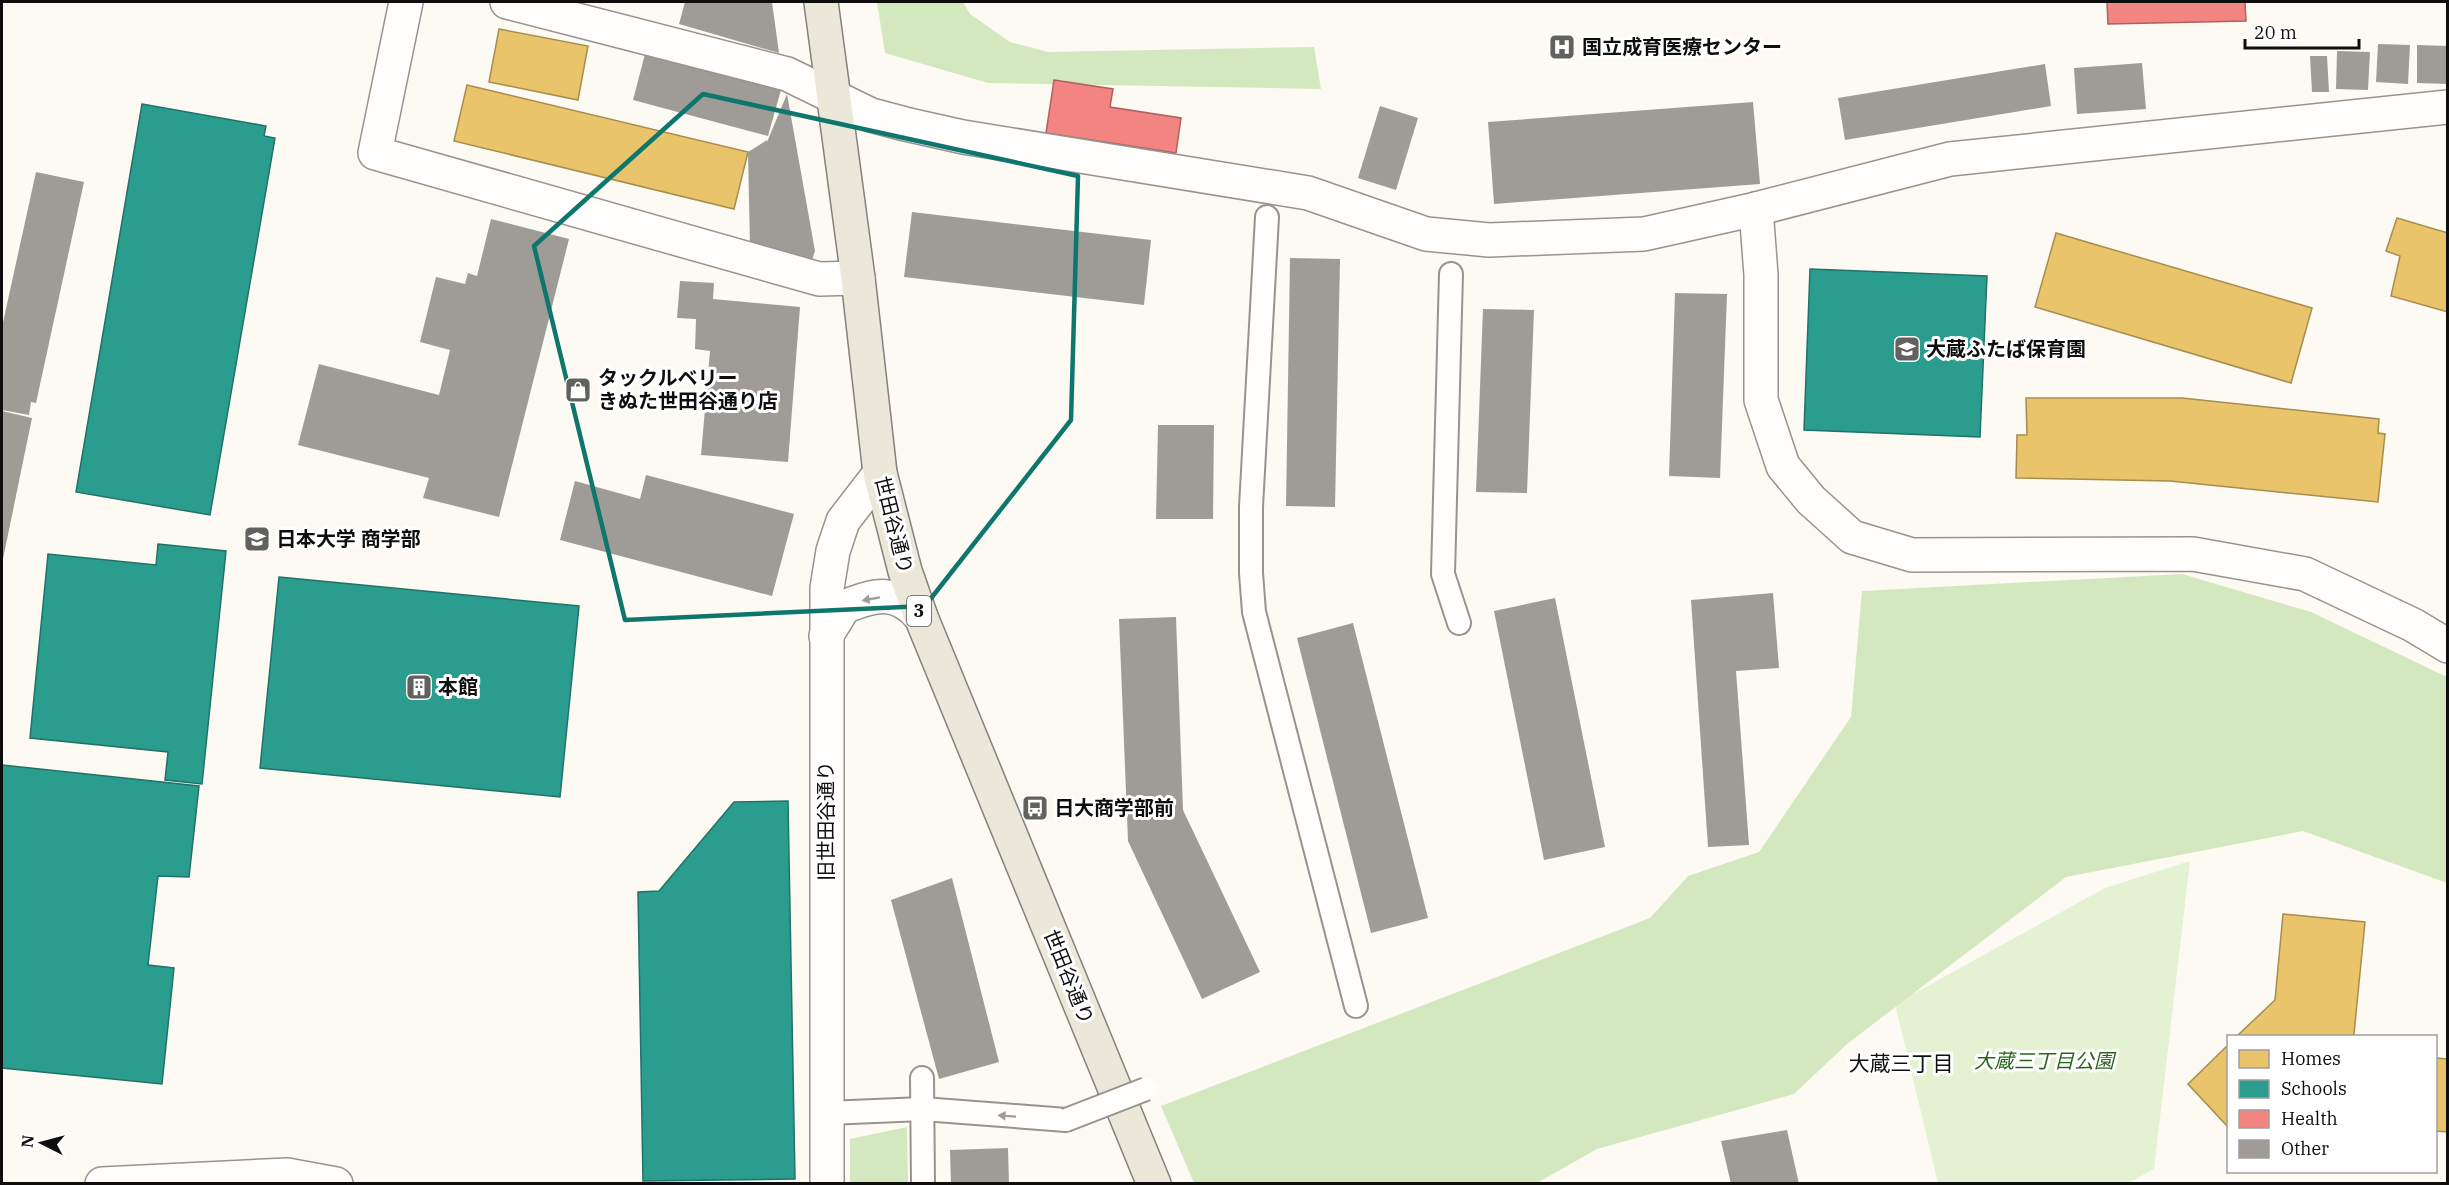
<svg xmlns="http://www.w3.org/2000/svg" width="2449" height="1185" font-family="'IBM Plex Serif','Noto Sans JP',serif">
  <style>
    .green { fill: #e4f1d3 }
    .forest { fill: #d4e8c0 }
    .homes { fill: #e9c46a; stroke: #a78d4e; stroke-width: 1.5 }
    .schools { fill: #2a9d8f; stroke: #227268; stroke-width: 1.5 }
    .health { fill: #f28482; stroke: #ae615f; stroke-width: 1.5 }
    .building { fill: #9f9c98 }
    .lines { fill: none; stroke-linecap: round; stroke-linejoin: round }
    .service-casing { stroke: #959491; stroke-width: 26 }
    .minor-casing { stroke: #959491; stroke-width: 36 }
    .tertiary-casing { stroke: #959491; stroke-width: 36 }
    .primary-casing { stroke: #82827e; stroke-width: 36 }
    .service { stroke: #fffefd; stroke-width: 22 }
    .minor { stroke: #fffefd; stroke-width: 33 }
    .tertiary { stroke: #fffefd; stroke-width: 33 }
    .primary { stroke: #ece8d9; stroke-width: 33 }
    .service-bridge-casing { stroke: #959491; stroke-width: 26; stroke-linecap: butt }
    .service-bridge { stroke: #fffefd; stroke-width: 22 }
    .oneway { fill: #9f9e9d }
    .marked { fill: none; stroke: #0f766e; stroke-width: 4.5; stroke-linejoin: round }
    .labels { text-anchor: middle; stroke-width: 6; stroke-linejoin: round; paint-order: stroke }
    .shield { fill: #fff; stroke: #565656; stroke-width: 1.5 }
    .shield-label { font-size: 18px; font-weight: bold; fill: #0e0e0e }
    .poi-label { font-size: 20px; font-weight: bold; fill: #0e0e0e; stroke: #fff; text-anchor: start }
    .street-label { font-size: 20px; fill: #0e0e0e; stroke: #fff }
    .park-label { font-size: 20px; font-style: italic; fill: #2b661e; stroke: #fff }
    .neighbourhood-label { font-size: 21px; fill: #0e0e0e; stroke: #fff }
  </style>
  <rect width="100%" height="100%" fill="#fcfaf2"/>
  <polygon class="green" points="2190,861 2154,1169 2128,1183 1938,1183 1895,1004 2105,888"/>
  <g class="forest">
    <polygon points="877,2 963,2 970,14 1010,42 1048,52 1314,47 1321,89 988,83 885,53"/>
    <polygon points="2182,574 2311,612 2447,677 2447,883 2303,831 2066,877 1847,1044 1794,1094 1597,1149 1537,1183 1194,1183 1161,1106 1650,918 1688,876 1759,852 1851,717 1862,591"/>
    <polygon points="907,1127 908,1183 850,1183 850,1139"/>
  </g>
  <g class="homes">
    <polygon points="499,29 588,46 578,100 489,82"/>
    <polygon points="467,85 748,152 734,209 454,141"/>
    <polygon points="2397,218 2448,233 2448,312 2391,296 2400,256 2386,251"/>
    <polygon points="2056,233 2312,308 2291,383 2035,307"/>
    <polygon points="2026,398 2182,398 2379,419 2378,433 2385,434 2378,502 2170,481 2016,478 2017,435 2027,435"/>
    <polygon points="2283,914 2365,922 2354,1034 2352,1036 2237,1036 2275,1000"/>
    <polygon points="2228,1045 2228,1127 2188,1084"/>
    <polygon points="2436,1058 2448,1059 2448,1132 2436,1131"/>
  </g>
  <g class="schools">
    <polygon points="142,104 266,126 264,136 275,138 210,515 76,492"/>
    <polygon points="1810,269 1987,276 1980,437 1804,430"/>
    <polygon points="158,544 226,551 202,784 165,780 168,752 30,738 48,554 156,565"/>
    <polygon points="279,577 579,606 560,797 260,768"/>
    <polygon points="2,765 199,786 189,877 158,876 148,965 174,968 162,1084 2,1068"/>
    <polygon points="788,801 795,1179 643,1181 638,892 659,891 734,802"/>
  </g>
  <g class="health">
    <polygon points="2107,2 2245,2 2246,21 2108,24"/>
    <polygon points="1054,80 1113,89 1110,107 1181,118 1176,153 1046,133"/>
  </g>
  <g class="building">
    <polygon points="685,2 772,2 779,53 679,24"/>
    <polygon points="2378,44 2410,45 2408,84 2376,82"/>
    <polygon points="2417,45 2448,46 2448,84 2417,83"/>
    <polygon points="2337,51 2370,52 2368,90 2336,89"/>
    <polygon points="645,54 781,90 768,136 633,100"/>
    <polygon points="2310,56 2327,56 2329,92 2312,92"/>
    <polygon points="2142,63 2146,109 2077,114 2074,68"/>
    <polygon points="2045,64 2051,106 1845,140 1838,98"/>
    <polygon points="787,94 815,251 810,266 750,248 748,152 767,140 767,142"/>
    <polygon points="1753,102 1760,184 1494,204 1488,122"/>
    <polygon points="1380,106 1418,118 1396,190 1358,178"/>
    <polygon points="36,172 84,182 36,403 31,402 29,415 2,410 2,327"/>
    <polygon points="912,212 1151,240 1144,305 904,277"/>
    <polygon points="491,219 569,239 499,517 423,498 429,478 298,445 319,364 439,395 450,350 420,342 436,277 465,284 468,273 477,276"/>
    <polygon points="1290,258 1340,259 1335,507 1286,506"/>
    <polygon points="680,281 714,283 713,299 800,307 788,462 701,455 710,351 695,349 696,319 677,318"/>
    <polygon points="1675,293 1727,294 1720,478 1669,476"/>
    <polygon points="1483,309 1534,310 1527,493 1476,492"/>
    <polygon points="2,411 32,418 3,559 2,559"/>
    <polygon points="1158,425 1214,425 1213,519 1156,519"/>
    <polygon points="646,475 794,514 772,596 560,540 575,481 640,499"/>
    <polygon points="1773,593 1779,668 1736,671 1749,845 1708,847 1691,600"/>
    <polygon points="1555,598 1605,847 1544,860 1494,611"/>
    <polygon points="1176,617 1183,810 1260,972 1202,999 1128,841 1119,619"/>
    <polygon points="1353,623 1428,918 1371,933 1297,638"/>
    <polygon points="952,878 999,1062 939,1079 891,900"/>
    <polygon points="1787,1130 1799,1184 1731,1184 1721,1141"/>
    <polygon points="1008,1148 1009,1184 951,1184 950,1150"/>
  </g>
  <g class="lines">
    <defs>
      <g id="service">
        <polyline points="1267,217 1251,507 1251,573 1254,612 1356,1006"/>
        <polyline points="1451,274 1443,574 1459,623"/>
        <polyline points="922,1078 923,1184"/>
        <polyline points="827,1113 923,1109 1066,1120"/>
      </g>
      <g id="minor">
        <polyline points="406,2 375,153 819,279 858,278"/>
        <polyline points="507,2 787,74 871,115 905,124 963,137 1308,193 1426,234 1489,240 1644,234 1756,209 1950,159 2448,107"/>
        <polyline points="1756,209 1761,275 1761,400 1783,466 1811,500 1852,537 1912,555 2193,554 2305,574 2413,625 2448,646"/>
        <polyline points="102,1184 287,1175 336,1184"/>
      </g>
      <g id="tertiary">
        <path d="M826 636 844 607C876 594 897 589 921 617"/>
        <polyline points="827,1184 827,588 833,551 843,521 880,473"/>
      </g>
      <polyline id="primary" points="821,2 858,278 880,473 905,571 921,617 1154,1184"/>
    </defs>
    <use href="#service" class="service-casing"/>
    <use href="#minor" class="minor-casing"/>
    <use href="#tertiary" class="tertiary-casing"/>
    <use href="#primary" class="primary-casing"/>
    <use href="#service" class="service"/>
    <use href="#minor" class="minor"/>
    <use href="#tertiary" class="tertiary"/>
    <use href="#primary" class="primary"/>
    <defs>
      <polyline id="service-bridge" points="1066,1120 1146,1089"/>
    </defs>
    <use href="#service-bridge" class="service-bridge-casing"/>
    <use href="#service-bridge" class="service-bridge"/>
  </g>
  <defs><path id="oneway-solid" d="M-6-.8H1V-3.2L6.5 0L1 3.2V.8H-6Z" transform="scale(1.5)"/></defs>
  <g class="oneway">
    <use href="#oneway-solid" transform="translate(871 599) rotate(170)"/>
    <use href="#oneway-solid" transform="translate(1007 1116) rotate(-176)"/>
  </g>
  <path class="marked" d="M703 94 1078 176 1071 420 925 606 625 620 534 246Z"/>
  <defs>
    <symbol id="hospital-square" viewBox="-11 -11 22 22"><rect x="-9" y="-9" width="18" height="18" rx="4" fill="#61615e" stroke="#fff"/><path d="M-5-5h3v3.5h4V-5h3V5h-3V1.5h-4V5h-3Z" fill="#fff"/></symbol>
    <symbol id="school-square" viewBox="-11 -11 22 22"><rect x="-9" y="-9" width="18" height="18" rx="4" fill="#61615e" stroke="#fff"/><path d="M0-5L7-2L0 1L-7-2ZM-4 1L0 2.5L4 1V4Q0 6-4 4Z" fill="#fff"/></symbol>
    <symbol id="shop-square" viewBox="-11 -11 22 22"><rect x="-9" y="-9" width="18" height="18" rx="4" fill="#61615e" stroke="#fff"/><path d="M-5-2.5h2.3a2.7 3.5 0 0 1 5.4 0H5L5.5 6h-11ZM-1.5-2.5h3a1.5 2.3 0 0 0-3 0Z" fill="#fff"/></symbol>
    <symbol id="university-square" viewBox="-11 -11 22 22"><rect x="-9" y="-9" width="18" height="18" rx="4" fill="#61615e" stroke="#fff"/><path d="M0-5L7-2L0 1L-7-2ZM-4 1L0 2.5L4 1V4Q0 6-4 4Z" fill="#fff"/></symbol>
    <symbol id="building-square" viewBox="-11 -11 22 22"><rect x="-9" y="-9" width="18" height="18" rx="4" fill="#61615e" stroke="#fff"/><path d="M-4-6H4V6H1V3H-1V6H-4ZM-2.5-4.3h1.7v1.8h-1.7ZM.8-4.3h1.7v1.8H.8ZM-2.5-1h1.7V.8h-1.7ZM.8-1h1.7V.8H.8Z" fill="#fff"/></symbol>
    <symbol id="bus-square" viewBox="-11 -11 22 22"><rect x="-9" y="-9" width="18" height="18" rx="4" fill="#61615e" stroke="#fff"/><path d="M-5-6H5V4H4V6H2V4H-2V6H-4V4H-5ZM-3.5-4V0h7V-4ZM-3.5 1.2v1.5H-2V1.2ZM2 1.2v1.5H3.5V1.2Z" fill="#fff"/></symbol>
  </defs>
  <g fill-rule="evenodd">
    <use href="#hospital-square" x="1547" y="32" width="30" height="30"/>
    <use href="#school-square" x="1892" y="334" width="30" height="30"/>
    <use href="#shop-square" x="563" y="375" width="30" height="30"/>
    <use href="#university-square" x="242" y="524" width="30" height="30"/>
    <use href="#building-square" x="404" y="672" width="30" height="30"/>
    <use href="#bus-square" x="1020" y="793" width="30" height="30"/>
  </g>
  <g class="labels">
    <rect class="shield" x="907" y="596" width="24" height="30" rx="4.5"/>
    <g class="shield-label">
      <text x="919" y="617">3</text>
    </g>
    <g class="poi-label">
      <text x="1582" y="54">国立成育医療センター</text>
      <text x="1926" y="356">大蔵ふたば保育園</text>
      <text x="598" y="385">タックルベリー<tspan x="598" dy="23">きぬた世田谷通り店</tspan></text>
      <text x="276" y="546">日本大学 商学部</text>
      <text x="438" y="694">本館</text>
      <text x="1054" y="815">日大商学部前</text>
    </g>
    <g class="street-label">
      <text transform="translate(894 525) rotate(76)" y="7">世田谷通り</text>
      <text transform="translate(826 821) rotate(-90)" y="7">旧世田谷通り</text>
      <text transform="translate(1069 977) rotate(68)" y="7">世田谷通り</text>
    </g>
    <g class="park-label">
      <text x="2044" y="1068">大蔵三丁目公園</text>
    </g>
    <g class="neighbourhood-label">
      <text x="1901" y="1071">大蔵三丁目</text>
    </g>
  </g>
  <rect width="2449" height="1185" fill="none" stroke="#0e0e0e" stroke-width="6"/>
  <rect x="2227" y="1035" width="210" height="138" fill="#ffffff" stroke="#9f9f9f" stroke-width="1.5"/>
  <rect x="2239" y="1050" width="30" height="18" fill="#e9c46a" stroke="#9f9f9f" stroke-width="1.5"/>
  <text x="2281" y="1065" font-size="18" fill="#0e0e0e">Homes</text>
  <rect x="2239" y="1080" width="30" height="18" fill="#2a9d8f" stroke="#9f9f9f" stroke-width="1.5"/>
  <text x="2281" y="1095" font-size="18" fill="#0e0e0e">Schools</text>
  <rect x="2239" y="1110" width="30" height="18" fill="#f28482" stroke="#9f9f9f" stroke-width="1.5"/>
  <text x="2281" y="1125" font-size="18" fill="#0e0e0e">Health</text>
  <rect x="2239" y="1140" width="30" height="18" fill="#9f9c98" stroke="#9f9f9f" stroke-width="1.5"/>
  <text x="2281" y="1155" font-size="18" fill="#0e0e0e">Other</text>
  <g transform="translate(42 1143) rotate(276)" stroke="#ffffff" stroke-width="4.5" paint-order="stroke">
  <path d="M0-4.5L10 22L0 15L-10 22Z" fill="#0e0e0e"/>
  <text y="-9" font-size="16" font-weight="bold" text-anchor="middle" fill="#0e0e0e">N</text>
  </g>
  <path d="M2245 39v9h114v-9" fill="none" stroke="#0e0e0e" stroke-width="3"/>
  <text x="2254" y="39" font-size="18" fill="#0e0e0e" stroke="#ffffff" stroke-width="4.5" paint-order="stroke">20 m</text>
</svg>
